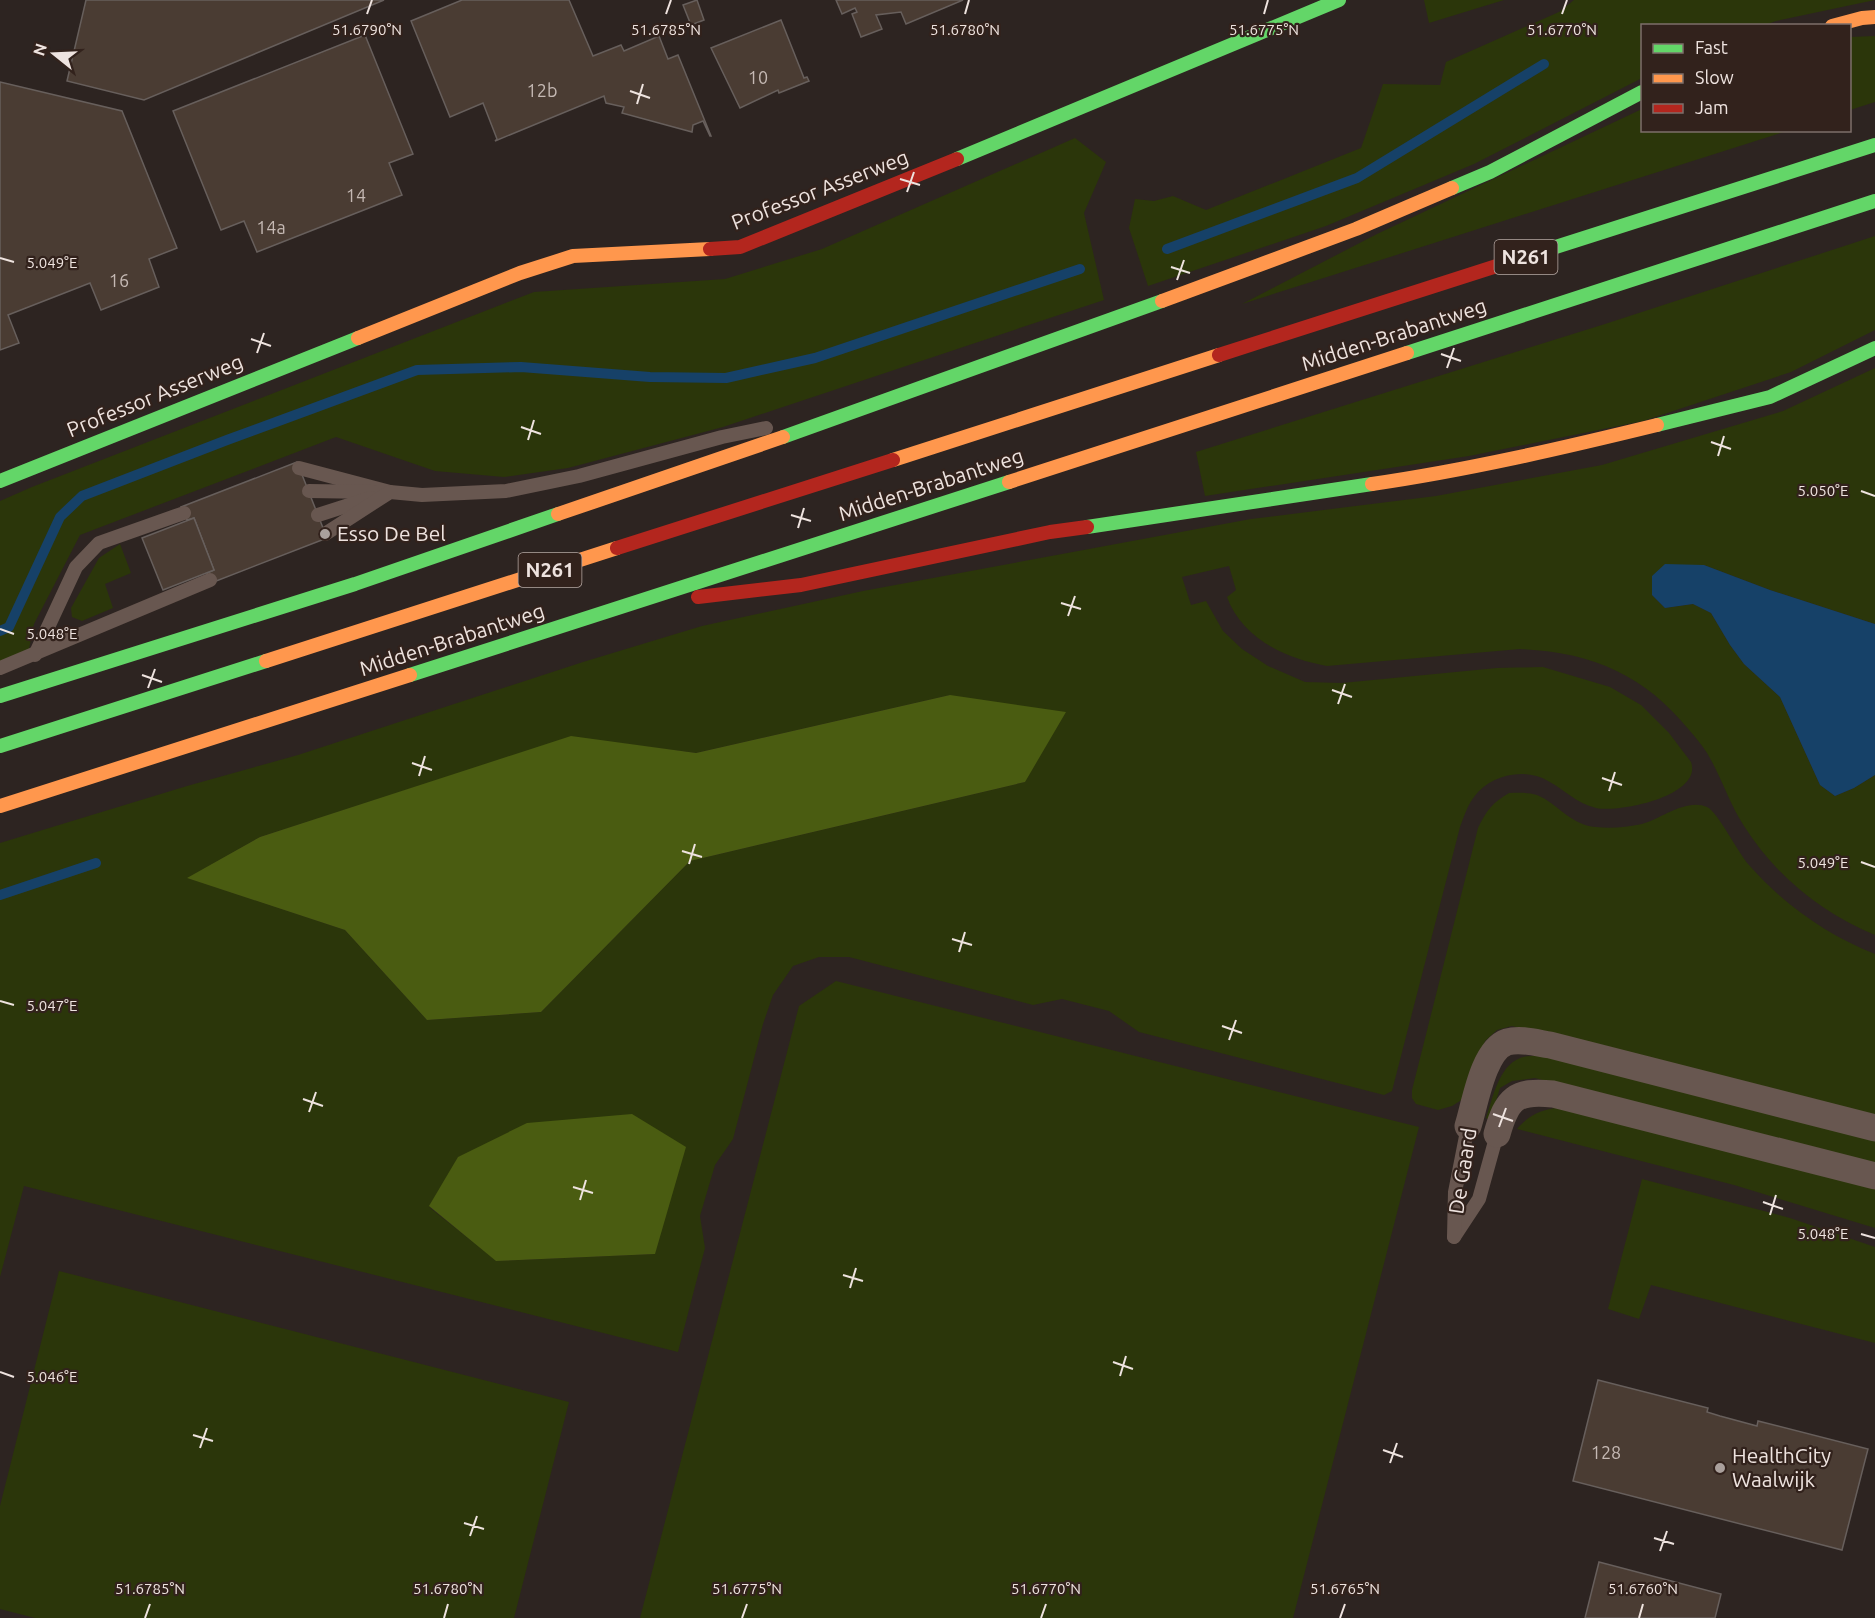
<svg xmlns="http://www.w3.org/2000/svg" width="1875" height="1618" font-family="Ubuntu,sans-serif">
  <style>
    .green { fill: #2b360a; fill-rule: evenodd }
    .forest { fill: #4a5c11 }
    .water { fill: #164168 }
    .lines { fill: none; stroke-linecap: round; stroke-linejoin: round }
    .stream { stroke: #164168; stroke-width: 10 }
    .building { fill: #4a3c33; stroke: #675f5c; stroke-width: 1.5 }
    .lane { stroke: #685750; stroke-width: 14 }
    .street { stroke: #685750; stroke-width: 27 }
    .fast { stroke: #63d668; stroke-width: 14 }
    .slow { stroke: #ff974d; stroke-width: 14 }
    .jam { stroke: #b3261e; stroke-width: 14 }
    .ticks { fill: none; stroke: #eee3df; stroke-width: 2 }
    .poi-dot { fill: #aaa09c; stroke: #32221c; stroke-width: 2 }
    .labels { text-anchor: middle; stroke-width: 4.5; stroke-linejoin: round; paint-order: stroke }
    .number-label { font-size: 18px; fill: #c5b9b4 }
    .shield { fill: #32221c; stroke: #b6a9a4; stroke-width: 1.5 }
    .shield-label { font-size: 20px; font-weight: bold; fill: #eee3df }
    .street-label { font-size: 21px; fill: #eee3df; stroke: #32221c }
    .poi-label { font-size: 21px; fill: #eee3df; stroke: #32221c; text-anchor: start }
    .ticks-label { font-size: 15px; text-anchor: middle; fill: #eee3df; stroke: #32221c; stroke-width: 4.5; stroke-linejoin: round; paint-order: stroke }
  </style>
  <rect width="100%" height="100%" fill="#2d2421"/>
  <g class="green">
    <polygon points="1424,0 1504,0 1429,23"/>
    <polygon points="1574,0 1875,0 1776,21 1765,25 1642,26 1642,78 1474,164 1326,226 1148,286 1129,228 1135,199 1154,201 1173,196 1206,210 1361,148 1383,84 1440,85 1446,62 1559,12"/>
    <polygon points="1875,36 1875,102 1850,110 1850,37"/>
    <polygon points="1642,109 1642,130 1787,131 1242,304 1377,234"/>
    <polygon points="1075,138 1106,162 1084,213 1104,300 723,427 568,468 504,477 435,471 336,437 80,535 34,624 29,649 0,662 0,501 32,487 534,292 725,279 822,249"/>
    <polygon points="1875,236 1875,330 1791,372 1643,421 1469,456 1205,496 1196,452 1605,324"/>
    <path d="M1875 368V624L1770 590 1704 565 1652 576V595L1665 608 1693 604 1711 613 1730 645 1744 664 1780 697 1820 785 1835 796 1854 788 1875 775V935C1821 913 1775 875 1744 826 1729 803 1721 776 1707 753 1702 745 1696 738 1690 731 1645 675 1592 652 1520 649L1327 666C1287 659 1242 639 1227 597L1236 590 1229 566 1182 577 1191 605 1206 601 1223 631 1242 649 1268 666 1305 682 1342 683 1497 668 1543 667 1610 687 1641 705 1669 733 1691 762C1703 796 1619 813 1596 808 1576 803 1565 790 1548 781 1524 767 1490 775 1474 797 1467 806 1464 817 1460 827L1392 1091 1384 1095 1139 1032 1109 1011 1062 999 1033 1005 849 957H819L793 966 773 995 763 1024 733 1139 715 1165 700 1216 705 1248 678 1352 24 1186 0 1277V843L187 786 298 755 583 662 702 626 863 591 1251 519 1436 496 1602 465 1783 411ZM950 695 1025 782 690 861 541 1012 427 1020 345 930 188 878 260 837 571 737 696 753ZM429 1207 655 1254 497 1261Z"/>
    <polygon points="120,544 131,573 105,584 113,608 82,621 72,617 71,608 99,558"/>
    <path d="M1509 793C1518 793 1528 792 1537 795 1557 803 1570 825 1596 827 1611 829 1627 827 1642 824 1661 819 1686 798 1707 807 1718 812 1738 853 1749 865 1783 904 1827 935 1875 954V1119L1512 1026 1497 1030 1485 1041 1471 1088 1463 1099 1452 1106 1438 1110 1416 1104 1412 1098V1090L1478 828C1486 811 1493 802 1509 793Z"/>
    <polygon points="836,981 1419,1127 1293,1618 640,1618 799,1006"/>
    <path d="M1548 1056 1875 1141V1166L1535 1078 1512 1081 1500 1088 1490 1120 1486 1118C1493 1098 1498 1067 1520 1058 1528 1055 1540 1056 1548 1056Z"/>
    <path d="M1560 1107 1875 1189V1228L1734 1185 1517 1129C1531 1113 1540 1111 1560 1107Z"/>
    <polygon points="1642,1179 1790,1218 1875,1247 1875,1343 1651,1285 1639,1319 1608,1309"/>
    <polygon points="59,1271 569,1402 514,1618 35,1618 0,1609 0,1506"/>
  </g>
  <g class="forest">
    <polygon points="950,695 1066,712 1025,782 690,861 541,1012 427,1020 345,930 187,878 260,837 571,736 696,753"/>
    <polygon points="632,1114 686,1147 655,1254 496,1261 429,1206 458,1157 527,1123"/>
  </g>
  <polygon class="water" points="1665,564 1704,565 1770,590 1875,624 1875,775 1854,788 1835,796 1820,785 1780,697 1744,664 1730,645 1711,613 1693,604 1665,608 1652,595 1652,576"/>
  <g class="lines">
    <g class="stream">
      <polyline points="1167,249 1357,178 1544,64"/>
      <polyline points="0,631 9,627 60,517 82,496 227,440 417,370 521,367 650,377 726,378 815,358 1080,269"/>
      <polyline points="0,895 96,863"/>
    </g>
  </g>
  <g class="building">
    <polygon points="86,0 384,0 144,100 67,81"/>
    <polygon points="462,0 569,0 593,56 621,45 624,51 659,36 668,59 678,55 711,136 710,136 703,121 693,125 692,132 622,113 624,107 606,103 604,96 495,141 497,139 483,103 450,117 411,21"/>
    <polygon points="697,0 704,20 691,25 683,5"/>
    <polygon points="836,0 963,0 906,24 901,12 876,15 882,29 861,37 852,14 857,12 855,8 842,14"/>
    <polygon points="781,20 804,78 807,77 809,81 779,93 778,90 740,108 711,48"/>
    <polygon points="365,35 413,154 389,163 402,195 257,252 244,221 221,230 173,111"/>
    <polygon points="0,82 122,111 177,248 149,259 159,287 101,310 90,283 8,315 19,343 0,350"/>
    <polygon points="297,462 327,538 211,583 207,573 214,570 194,518 187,520 181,507"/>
    <polygon points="194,518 214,570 163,590 142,538"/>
    <polygon points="1598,1380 1708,1408 1707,1412 1720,1416 1757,1426 1758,1421 1868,1449 1842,1550 1573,1481"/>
    <polygon points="1599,1562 1721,1594 1715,1618 1585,1618"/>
  </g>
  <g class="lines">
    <g class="lane">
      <polyline points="299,468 390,492"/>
      <polyline points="309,491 373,492"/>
      <polyline points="318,515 371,498"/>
      <polyline points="325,534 390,492 422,495 506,491 579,476 722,437 766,428"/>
      <polyline points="35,655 76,567 99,543 184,513"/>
      <polyline points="0,668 210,580"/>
      <polyline points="1454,1237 1479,1199 1497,1134"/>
      <polyline points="1454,1237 1455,1192 1468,1126"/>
    </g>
    <g class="street">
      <path d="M1468 1126C1475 1104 1483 1050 1507 1042 1521 1038 1537 1043 1550 1045L1875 1128"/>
      <path d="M1497 1134C1507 1099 1515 1090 1553 1094L1875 1176"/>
    </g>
    <g class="fast">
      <polyline points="957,159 1339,0"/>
      <polyline points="1452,188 1490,172 1642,92"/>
      <polyline points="1537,253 1875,145"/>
      <polyline points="1407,353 1875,201"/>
      <polyline points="1657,425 1770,397 1875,348"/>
      <polyline points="783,437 1162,301"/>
      <polyline points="0,481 358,338"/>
      <polyline points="1087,527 1372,484"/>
      <polyline points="410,675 1009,482"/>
      <polyline points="0,696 355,584 558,514"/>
      <polyline points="0,746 266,661"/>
    </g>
    <g class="slow">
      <polyline points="1832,26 1862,18 1875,17"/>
      <polyline points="1162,301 1356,229 1452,188"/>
      <polyline points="358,338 520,273 573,256 710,249"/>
      <polyline points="893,460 1219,355"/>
      <polyline points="1009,482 1407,353"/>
      <path d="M1372 484C1468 470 1563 448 1657 425"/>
      <polyline points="558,514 783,437"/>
      <polyline points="266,661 617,548"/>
      <polyline points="0,806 410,675"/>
    </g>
    <g class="jam">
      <polyline points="710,249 740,247 957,159"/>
      <polyline points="1219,355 1537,253"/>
      <polyline points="617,548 893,460"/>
      <polyline points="698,597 801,585 1050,532 1087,527"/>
    </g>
  </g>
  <path class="ticks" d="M367 14 372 0M666 14 671 0M965 14 969 0M1264 14 1268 0M1562 14 1567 0M630 91 650 98M637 104 643 84M900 179 920 185M907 192 914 172M0 258 14 262M1171 267 1190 273M1177 280 1184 260M251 339 271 346M257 353 264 333M1441 354 1461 361M1447 368 1454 348M521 427 541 434M528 440 534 420M1711 442 1731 449M1718 456 1724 436M1861 491 1875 496M791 515 811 521M798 528 804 508M1061 603 1081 609M1068 616 1075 596M0 629 14 634M142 675 162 682M148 688 155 669M1332 690 1352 697M1338 704 1345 684M412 763 432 770M419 776 425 756M1602 778 1622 785M1609 791 1615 772M682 851 702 857M1861 862 1875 867M689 864 695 844M952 939 972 945M959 952 965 932M0 1001 14 1005M1222 1026 1242 1033M1229 1040 1236 1020M303 1099 323 1106M309 1112 316 1092M1493 1114 1513 1121M1499 1127 1506 1108M573 1187 593 1193M580 1200 586 1180M1763 1202 1783 1209M1770 1215 1776 1195M1861 1234 1875 1238M843 1275 863 1281M850 1288 856 1268M1113 1362 1133 1369M0 1372 14 1377M1120 1376 1126 1356M193 1435 213 1441M200 1448 207 1428M1383 1450 1403 1457M1390 1463 1397 1443M464 1523 484 1529M470 1536 477 1516M1654 1538 1674 1544M1660 1551 1667 1531M145 1618 150 1604M444 1618 448 1604M742 1618 747 1604M1041 1618 1046 1604M1340 1618 1345 1604M1639 1618 1643 1604"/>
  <g class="poi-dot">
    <circle cx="325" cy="534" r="6"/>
    <circle cx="1720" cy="1468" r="6"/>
  </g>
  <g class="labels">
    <g class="number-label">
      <text x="758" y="84">10</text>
      <text x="542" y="97">12b</text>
      <text x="356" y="202">14</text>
      <text x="271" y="234">14a</text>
      <text x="119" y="287">16</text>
      <text x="1606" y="1459">128</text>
    </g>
    <g class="shield">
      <rect x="1494.5" y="240" width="63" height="34" rx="4.5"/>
      <rect x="518.5" y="553" width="63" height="34" rx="4.5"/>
    </g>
    <g class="shield-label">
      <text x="1526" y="264">N261</text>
      <text x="550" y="577">N261</text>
    </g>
    <g class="street-label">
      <text transform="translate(820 190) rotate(-21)" y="7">Professor Asserweg</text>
      <text transform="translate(1394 335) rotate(-18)" y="7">Midden-Brabantweg</text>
      <text transform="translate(155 396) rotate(-22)" y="7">Professor Asserweg</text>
      <text transform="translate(931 485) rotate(-18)" y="7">Midden-Brabantweg</text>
      <text transform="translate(452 640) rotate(-18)" y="7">Midden-Brabantweg</text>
      <text transform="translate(1463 1171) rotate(-81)" y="7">De Gaard</text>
    </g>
    <g class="poi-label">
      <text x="337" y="541">Esso De Bel</text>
      <text x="1732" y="1463">HealthCity<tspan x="1732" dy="24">Waalwijk</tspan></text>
    </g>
  </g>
  <g class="ticks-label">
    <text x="367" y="35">51.6790°N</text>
    <text x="666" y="35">51.6785°N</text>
    <text x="965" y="35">51.6780°N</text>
    <text x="1264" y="35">51.6775°N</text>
    <text x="1562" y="35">51.6770°N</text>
    <text x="52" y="268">5.049°E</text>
    <text x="1823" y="496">5.050°E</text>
    <text x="52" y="639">5.048°E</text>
    <text x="1823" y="868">5.049°E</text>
    <text x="52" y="1011">5.047°E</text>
    <text x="1823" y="1239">5.048°E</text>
    <text x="52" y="1382">5.046°E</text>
    <text x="150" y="1594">51.6785°N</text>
    <text x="448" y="1594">51.6780°N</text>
    <text x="747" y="1594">51.6775°N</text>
    <text x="1046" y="1594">51.6770°N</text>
    <text x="1345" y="1594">51.6765°N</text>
    <text x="1643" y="1594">51.6760°N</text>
  </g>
  <rect x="1641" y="24" width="210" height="108" fill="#32221c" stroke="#7d6f6a" stroke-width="1.5"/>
  <rect x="1653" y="44" width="30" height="9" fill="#63d668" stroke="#7d6f6a" stroke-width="1.5"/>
  <text x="1695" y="54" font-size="18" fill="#eee3df">Fast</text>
  <rect x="1653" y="74" width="30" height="9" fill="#ff974d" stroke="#7d6f6a" stroke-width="1.5"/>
  <text x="1695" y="84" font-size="18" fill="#eee3df">Slow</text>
  <rect x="1653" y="104" width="30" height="9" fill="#b3261e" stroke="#7d6f6a" stroke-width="1.5"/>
  <text x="1695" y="114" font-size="18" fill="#eee3df">Jam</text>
  <g transform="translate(54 54) rotate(288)" stroke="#32221c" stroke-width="4.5" paint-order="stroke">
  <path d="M0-4.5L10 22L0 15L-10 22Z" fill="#eee3df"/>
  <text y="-9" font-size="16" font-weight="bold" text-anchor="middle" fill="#eee3df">N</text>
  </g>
</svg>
